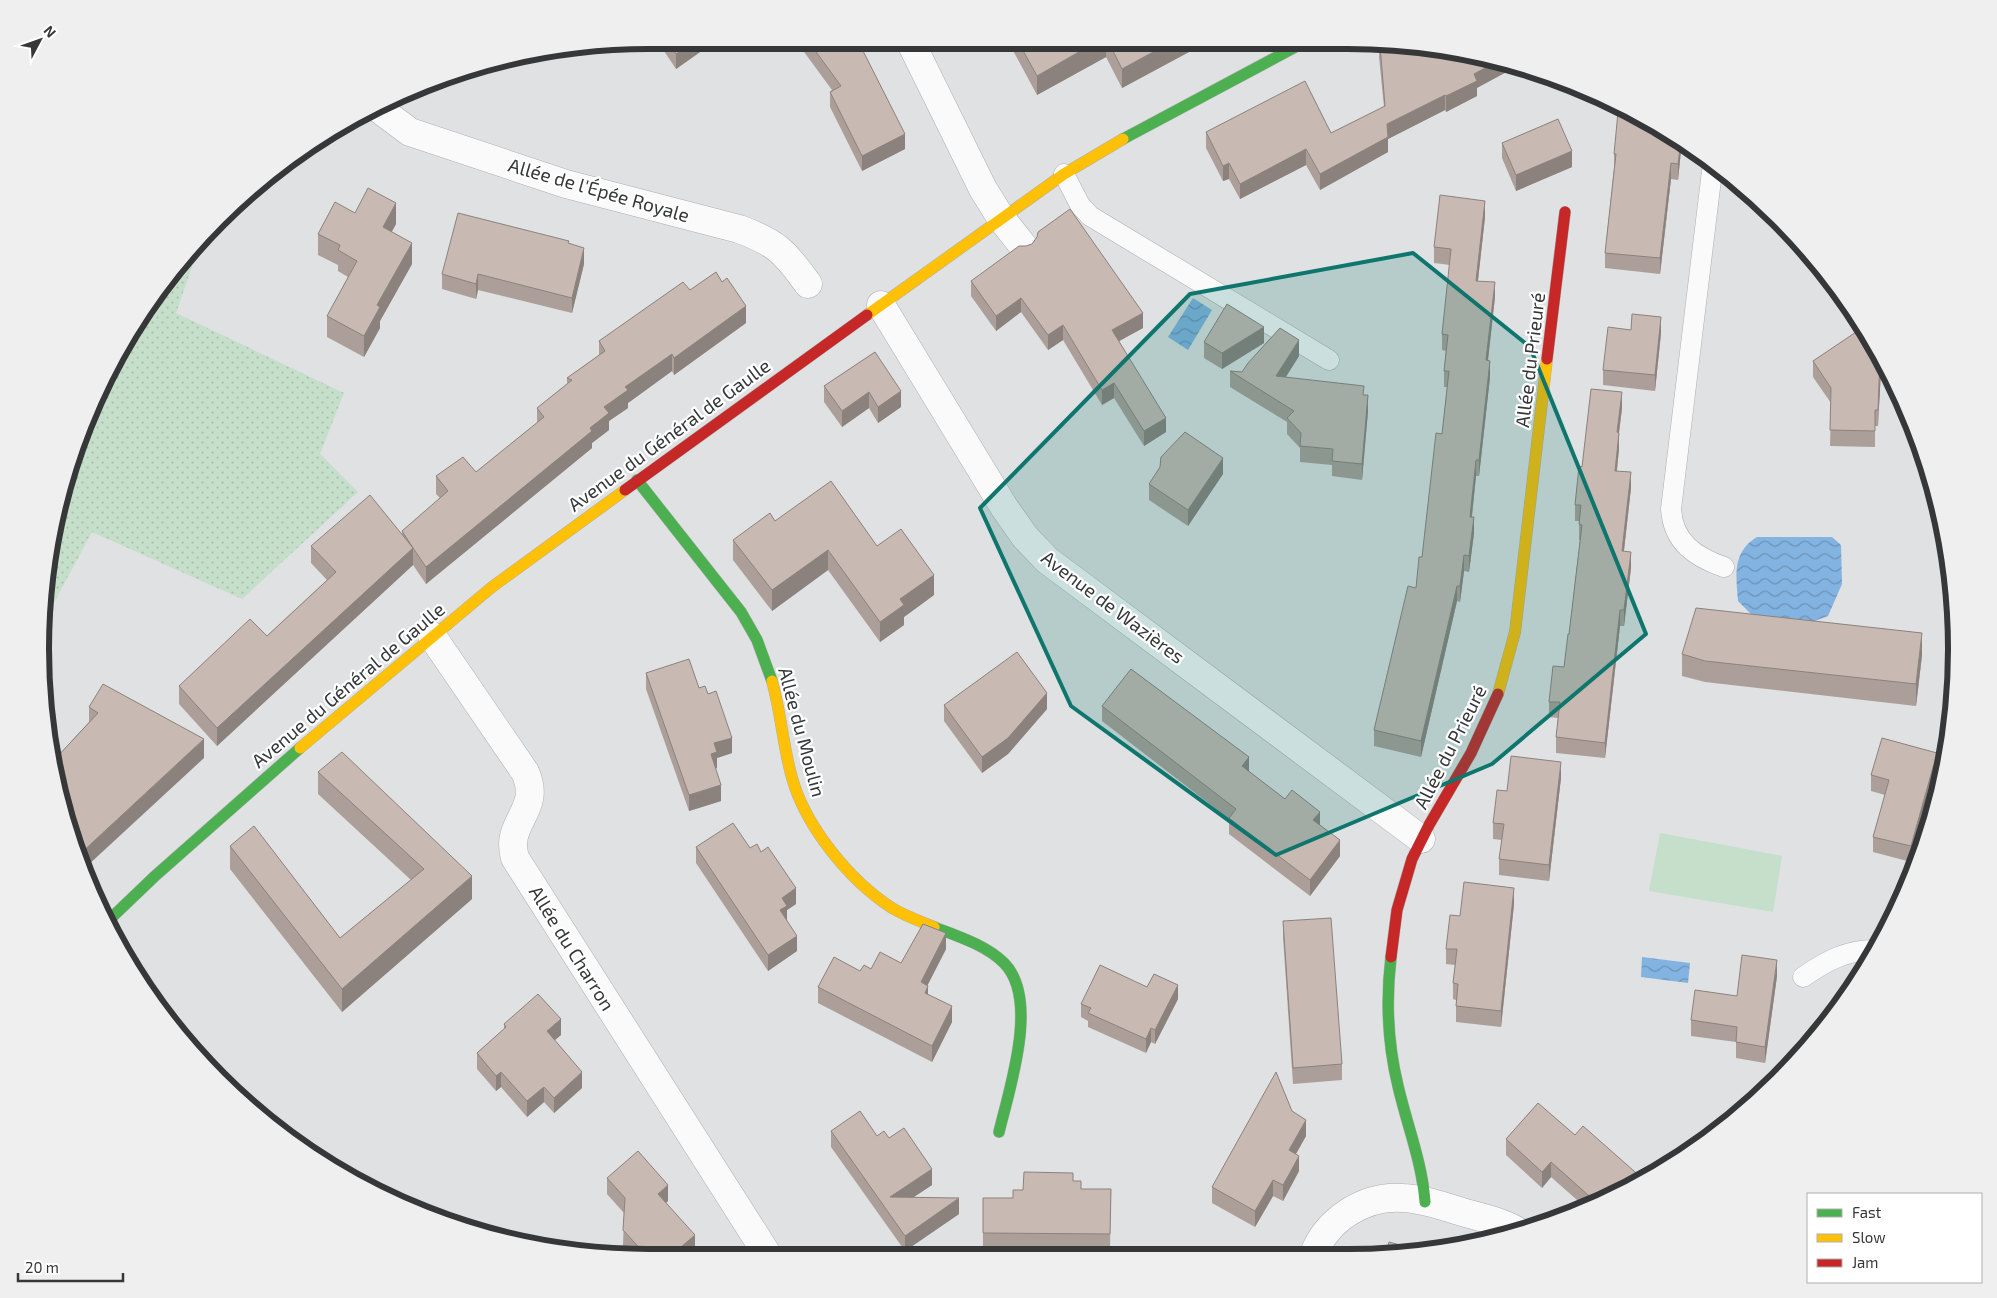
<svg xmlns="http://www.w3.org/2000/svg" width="1997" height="1298" font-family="'Exo 2',sans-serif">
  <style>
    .grass { fill: url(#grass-dots) }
    .garden { fill: #c5dfcb }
    .water { fill: url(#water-waves) }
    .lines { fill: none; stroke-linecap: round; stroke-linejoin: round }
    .lane-casing { stroke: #aeafb0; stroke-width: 21 }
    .street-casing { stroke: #aeafb0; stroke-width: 29 }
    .fast-casing { stroke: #aeafb0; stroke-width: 12 }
    .slow-casing { stroke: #aeafb0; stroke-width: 12 }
    .jam-casing { stroke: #aeafb0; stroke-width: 12 }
    .lane { stroke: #fafafb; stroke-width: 20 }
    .street { stroke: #fafafb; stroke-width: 28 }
    .fast { stroke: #4caf50; stroke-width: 11 }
    .slow { stroke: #ffc107; stroke-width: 11 }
    .jam { stroke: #c62828; stroke-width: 11 }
    .wall { fill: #ac9f99 }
    .shaded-wall { fill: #8c827d }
    .building { fill: #c8b9b2; stroke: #8c827d }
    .marked { fill: #0f766e; fill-opacity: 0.2; stroke: #0f766e; stroke-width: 4; stroke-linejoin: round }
    .labels { text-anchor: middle; stroke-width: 4.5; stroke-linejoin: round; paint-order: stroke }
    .street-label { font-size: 19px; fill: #363738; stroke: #fff }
    .rim { fill: none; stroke: #363738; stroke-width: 6 }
  </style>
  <defs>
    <pattern id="grass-dots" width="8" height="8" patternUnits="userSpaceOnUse" patternTransform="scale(1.25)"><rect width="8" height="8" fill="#c5dfcb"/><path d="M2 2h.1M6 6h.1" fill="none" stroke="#aac0af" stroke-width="1.8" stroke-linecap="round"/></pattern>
    <pattern id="water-waves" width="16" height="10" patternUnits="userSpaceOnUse" patternTransform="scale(1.25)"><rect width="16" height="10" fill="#83b3e0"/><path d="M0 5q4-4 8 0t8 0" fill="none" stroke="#6c92b7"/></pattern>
  </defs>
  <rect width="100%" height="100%" fill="#dfe1e3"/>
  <polygon class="grass" points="201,241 176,313 344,393 320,454 358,492 242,599 92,532 42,625 41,609 72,453 121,345 166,278"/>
  <polygon class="garden" points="1660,833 1782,856 1773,912 1649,891"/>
  <g class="water">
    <polygon points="1193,298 1212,310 1188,350 1168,337"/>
    <path d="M1757 537H1832L1841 545 1842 584 1828 616 1812 622 1752 615 1738 601C1736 576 1732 552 1757 537Z"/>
    <polygon points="1642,957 1690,963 1688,983 1641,977"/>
  </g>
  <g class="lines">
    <defs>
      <g id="lane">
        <path d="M1713 163 1671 509C1673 542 1695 557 1724 567"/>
        <polyline points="1064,174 1080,205 1090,216 1329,360"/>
        <path d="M1803 977C1826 961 1848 949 1877 950"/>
      </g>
      <g id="street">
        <polyline points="912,45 983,189 1001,218 1023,246"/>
        <path d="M379 109 410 132 566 184 739 229C777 243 785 252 808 284"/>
        <polyline points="881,305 1004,507 1025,537 1047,560 1421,839"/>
        <path d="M432 636 525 772C543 811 504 821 515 858L767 1254"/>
        <path d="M1313 1256C1326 1220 1364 1195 1403 1198 1423 1199 1443 1206 1462 1212 1481 1217 1502 1222 1519 1232"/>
      </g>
      <g id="fast">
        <polyline points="1123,139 1299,45"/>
        <polyline points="637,480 741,612 757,640 772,681"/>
        <polyline points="108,921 155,876 300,748"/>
        <path d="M934 927C957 936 986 945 1004 963 1040 999 1009 1090 999 1132"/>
        <path d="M1391 957C1386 999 1388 1045 1398 1086 1407 1125 1422 1162 1425 1202"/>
      </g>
      <g id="slow">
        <polyline points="867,315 1064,174 1123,139"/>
        <path d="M772 681C781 713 783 746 792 778 806 827 849 880 892 908 905 916 920 921 934 927"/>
        <polyline points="1498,694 1515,632 1547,359"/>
        <polyline points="300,748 492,587 625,490"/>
      </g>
      <g id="jam">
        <polyline points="1547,359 1565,212"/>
        <polyline points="625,490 867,315"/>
        <polyline points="1391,957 1397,910 1412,859 1429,825 1471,753 1498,694"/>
      </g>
    </defs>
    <use href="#lane" class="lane-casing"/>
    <use href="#street" class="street-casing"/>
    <use href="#fast" class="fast-casing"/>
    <use href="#slow" class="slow-casing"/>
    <use href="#jam" class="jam-casing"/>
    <use href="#lane" class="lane"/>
    <use href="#street" class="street"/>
    <use href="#fast" class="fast"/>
    <use href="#slow" class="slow"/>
    <use href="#jam" class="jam"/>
  </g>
  <g class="wall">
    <polygon points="660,45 710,45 676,69"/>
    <polygon points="799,45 860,45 905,149 862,171 830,107 830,92 832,90"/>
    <polygon points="1010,45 1202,45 1122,88 1106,57 1037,95"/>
    <polygon points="1379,45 1477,88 1477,96 1446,112 1445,110 1388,139 1388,152 1320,190 1306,165 1240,199 1229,179 1223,181 1206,148 1206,132 1331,133 1384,107 1379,57"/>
    <polygon points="1682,141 1678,180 1671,179 1660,274 1605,268 1605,253 1614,168 1614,154"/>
    <polygon points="1502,143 1572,167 1516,191 1502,158"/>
    <polygon points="355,213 396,224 391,232 412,264 380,321 380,328 364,357 327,337 327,316 348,277 338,271 338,265 318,255 318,234"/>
    <polygon points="1485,217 1478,281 1495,297 1488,361 1490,377 1479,476 1476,476 1472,517 1474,533 1469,572 1464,571 1460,602 1457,601 1421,757 1374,746 1374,730 1416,588 1422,557 1442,434 1447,387 1444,387 1444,371 1446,351 1442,350 1442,334 1450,265 1434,263 1434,247"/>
    <polygon points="569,244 584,264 572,313 478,290 476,299 442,289 442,274"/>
    <polygon points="971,281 1143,328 1119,341 1166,432 1144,446 1114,398 1102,405 1063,340 1048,350 1021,312 996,331 971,296"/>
    <polygon points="690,290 746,323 674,375 672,371 628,403 628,408 609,421 609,430 592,443 592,448 426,584 413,565 217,746 179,704 179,686 267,636 327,580 311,563 311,546 402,534 402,531 440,498 436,494 436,476 476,472 537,423 537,408 567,384 567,378 599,355 599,341"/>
    <polygon points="1661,333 1655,391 1603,385 1603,370"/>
    <polygon points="1204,342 1264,343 1222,369 1204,358"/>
    <polygon points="875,352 901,407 878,423 869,408 842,427 824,402 824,386"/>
    <polygon points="1299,356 1286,377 1364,395 1368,411 1362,480 1332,476 1332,465 1300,462 1300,448 1287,434 1287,422 1230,387 1230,371 1242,372"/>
    <polygon points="1813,361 1881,370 1878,426 1875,426 1875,447 1830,446 1831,403 1813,377"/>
    <polygon points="1622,408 1619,433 1619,449 1617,471 1631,488 1624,551 1631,568 1624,626 1620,626 1605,758 1556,753 1556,737 1558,718 1549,717 1549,702 1564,667 1569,634 1580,540 1579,540 1579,521 1575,521 1575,505 1582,467"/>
    <polygon points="1223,474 1188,526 1149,500 1149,484"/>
    <polygon points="775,521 877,546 934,595 904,617 904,625 880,642 828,570 772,611 733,560 733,540"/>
    <polygon points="1682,654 1922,655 1916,706 1705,682 1682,676"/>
    <polygon points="646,673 699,688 732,753 717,758 717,768 715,769 721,801 689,811 646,689"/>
    <polygon points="944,705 1047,709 1008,754 982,773 944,721"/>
    <polygon points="1102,706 1320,825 1340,856 1310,896 1229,834 1229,819 1102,721"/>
    <polygon points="89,707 204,758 56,758 89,722"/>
    <polygon points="1937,769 1911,862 1873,852 1873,837 1885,795 1871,791 1871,775"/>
    <polygon points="318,772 472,899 342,1012 230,869 230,846 340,938 411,880 318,794"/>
    <polygon points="1561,778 1549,881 1499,875 1499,859 1502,840 1493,839 1493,823 1507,791"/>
    <polygon points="696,847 750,848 761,852 796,904 787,910 787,921 797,951 768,971 696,863"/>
    <polygon points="1514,904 1501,1027 1456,1022 1456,1000 1453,999 1453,983 1455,965 1446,964 1446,949 1460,916"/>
    <polygon points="1283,921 1342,1064 1342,1080 1293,1084 1283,937"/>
    <polygon points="946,949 927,986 928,994 952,1022 932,1062 818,1003 818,987 860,971 901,963"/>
    <polygon points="1777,976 1765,1063 1736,1058 1736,1042 1691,1036 1691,1020"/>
    <polygon points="1147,987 1178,999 1155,1044 1151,1042 1146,1053 1088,1027 1088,1021 1081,1017 1081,1004"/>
    <polygon points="504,1024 561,1035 554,1040 582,1088 554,1113 544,1102 527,1117 501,1087 496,1091 477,1069 477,1053 504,1029"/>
    <polygon points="1538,1103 1618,1195 1585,1207 1551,1177 1542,1188 1506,1155 1506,1139"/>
    <polygon points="1292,1111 1306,1136 1296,1154 1299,1171 1283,1201 1273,1196 1255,1227 1212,1203 1212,1187"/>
    <polygon points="831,1131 877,1136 889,1138 932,1185 913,1197 959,1214 905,1251 831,1147"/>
    <polygon points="607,1178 668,1201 666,1203 695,1250 692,1253 630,1253 623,1246 624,1213 607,1194"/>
    <polygon points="1073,1181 1081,1189 1111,1189 1110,1250 983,1248 983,1198 1013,1198 1023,1190"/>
  </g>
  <g class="shaded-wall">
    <polygon points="570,45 554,52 554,49"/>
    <polygon points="688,45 710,45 676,69 676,54"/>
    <polygon points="1091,45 1106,45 1106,57 1037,95 1037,76"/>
    <polygon points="1166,45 1202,45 1122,88 1122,69"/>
    <polygon points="1494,63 1514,68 1477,88 1477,96 1446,112 1446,96 1474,74"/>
    <polygon points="1445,95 1445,110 1388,139 1388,152 1320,190 1320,174 1387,124"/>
    <polygon points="905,134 905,149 862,171 862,156"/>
    <polygon points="1681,140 1682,141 1678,180 1678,164"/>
    <polygon points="1306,149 1306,165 1240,199 1240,184"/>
    <polygon points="1572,151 1572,167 1516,191 1516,175"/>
    <polygon points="1229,163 1229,179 1223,181 1223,166"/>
    <polygon points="1671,163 1671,179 1660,274 1660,258"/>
    <polygon points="1485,201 1485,217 1476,297 1476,281"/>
    <polygon points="396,203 396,224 383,248 383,227"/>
    <polygon points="412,243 412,264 380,321 380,328 364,357 364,336 377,305"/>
    <polygon points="584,248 584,264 572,313 572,298"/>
    <polygon points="478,274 478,290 476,299 476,284"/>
    <polygon points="1495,282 1495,297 1486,376 1486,360"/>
    <polygon points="1021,298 1021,312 996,331 996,316"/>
    <polygon points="746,306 746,323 674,375 674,358"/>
    <polygon points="1143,313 1143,328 1112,345 1112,330"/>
    <polygon points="1661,317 1661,333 1655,391 1655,375"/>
    <polygon points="1063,325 1063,340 1048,350 1048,335"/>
    <polygon points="1264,327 1264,343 1222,369 1222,353"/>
    <polygon points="1299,340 1299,356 1276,392 1276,376"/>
    <polygon points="672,354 672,371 628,403 628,408 609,421 609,430 592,443 592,448 426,584 426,567 590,428 604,407 625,387"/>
    <polygon points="1880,357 1886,366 1881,370 1878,426"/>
    <polygon points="1490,361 1490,377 1479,476 1479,460"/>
    <polygon points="1114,383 1114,398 1102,405 1102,390"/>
    <polygon points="901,391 901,407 878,423 878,407"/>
    <polygon points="869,392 869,408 842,427 842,411"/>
    <polygon points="1622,392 1622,408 1617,448 1617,432"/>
    <polygon points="1368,395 1368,411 1362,480 1362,464"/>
    <polygon points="1166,418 1166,432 1144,446 1144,431"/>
    <polygon points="1619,433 1619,449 1615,486 1615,471"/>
    <polygon points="1223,458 1223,474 1188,526 1188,510"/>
    <polygon points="1476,460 1476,476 1470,532 1470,517"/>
    <polygon points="1631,472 1631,488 1622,567 1622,551"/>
    <polygon points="1474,517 1474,533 1469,572 1469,556"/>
    <polygon points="413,548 413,565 217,746 217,728"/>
    <polygon points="828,550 828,570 772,611 772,590"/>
    <polygon points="1631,552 1631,568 1624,626 1624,610"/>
    <polygon points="1464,555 1464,571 1460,602 1460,586"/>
    <polygon points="934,575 934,595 904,617 904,625 880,642 880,622 900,599"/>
    <polygon points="1457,586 1457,601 1421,757 1421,741"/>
    <polygon points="1620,610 1620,626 1605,758 1605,743"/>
    <polygon points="1922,633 1922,655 1916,706 1916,684"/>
    <polygon points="1047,693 1047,709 1008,754 982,773 982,757"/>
    <polygon points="732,738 732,753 717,758 717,768 711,770 711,754 714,743"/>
    <polygon points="204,739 204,758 86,867 80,854"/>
    <polygon points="1937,753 1937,769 1911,862 1911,846"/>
    <polygon points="1249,757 1249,773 1242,766"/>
    <polygon points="1561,762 1561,778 1549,881 1549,865"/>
    <polygon points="721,785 721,801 689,811 689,795"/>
    <polygon points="1320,812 1320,827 1313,820"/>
    <polygon points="1340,840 1340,856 1310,896 1310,880"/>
    <polygon points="472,876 472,899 342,1012 342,989"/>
    <polygon points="796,888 796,904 787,910 787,922 780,910 782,898"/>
    <polygon points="1514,888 1514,904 1501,1027 1501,1011"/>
    <polygon points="946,933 946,949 921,998 921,982"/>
    <polygon points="797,936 797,951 768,971 768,955"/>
    <polygon points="1777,960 1777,976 1765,1063 1765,1047"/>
    <polygon points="1178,985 1178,999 1155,1044 1155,1030"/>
    <polygon points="928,986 928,1002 925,993"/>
    <polygon points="952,1006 952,1022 932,1062 932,1046"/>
    <polygon points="561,1019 561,1035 547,1047 547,1031"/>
    <polygon points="1151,1028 1151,1042 1146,1053 1146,1039"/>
    <polygon points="501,1072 501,1087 496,1091 496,1076"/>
    <polygon points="582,1072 582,1088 554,1113 554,1098"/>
    <polygon points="544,1087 544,1102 527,1117 527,1101"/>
    <polygon points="1306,1120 1306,1136 1289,1166 1289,1150"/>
    <polygon points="1299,1156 1299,1171 1283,1201 1283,1185"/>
    <polygon points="1551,1162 1551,1177 1542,1188 1542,1172"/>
    <polygon points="932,1169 932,1185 890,1213 890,1197"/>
    <polygon points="1273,1180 1273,1196 1255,1227 1255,1211"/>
    <polygon points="668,1185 668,1201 658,1210 658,1194"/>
    <polygon points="959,1198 959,1214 905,1251 905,1236"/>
    <polygon points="695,1235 695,1250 692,1253 674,1253"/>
  </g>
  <g class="building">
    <polygon points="670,45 688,45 676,54"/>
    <polygon points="811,45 860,45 905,134 862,156 830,92 841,86"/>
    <polygon points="1020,45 1091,45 1037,76"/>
    <polygon points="1110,45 1166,45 1122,69"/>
    <polygon points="1380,45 1428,45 1494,63 1474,74 1477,81 1446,96 1445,95 1387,124 1388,137 1320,174 1306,149 1240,184 1229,163 1223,166 1206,132 1305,81 1331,133 1385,106"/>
    <polygon points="1618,112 1632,114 1681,140 1678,164 1671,163 1660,258 1605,253 1616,154 1614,154"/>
    <polygon points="1558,119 1572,151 1516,175 1502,143"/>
    <polygon points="368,188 396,203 383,227 412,243 377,305 380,307 364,336 327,316 357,261 338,250 340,245 318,234 335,202 355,213"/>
    <polygon points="1440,195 1485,201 1476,281 1495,282 1486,360 1490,361 1479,460 1476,460 1470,517 1474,517 1469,556 1464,555 1460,586 1457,586 1421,741 1374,730 1408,586 1416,588 1419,557 1422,557 1436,433 1442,434 1449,371 1444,371 1448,335 1442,334 1451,249 1434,247"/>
    <polygon points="1070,209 1143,313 1112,330 1166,418 1144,431 1114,383 1102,390 1063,325 1048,335 1021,298 996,316 971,281 1019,246 1026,246 1032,244 1037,237 1038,232"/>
    <polygon points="458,213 569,241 568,243 584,248 572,298 478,274 476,284 442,274"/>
    <polygon points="716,272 722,282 727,278 746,306 674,358 672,354 625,387 628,390 604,407 609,413 590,428 592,431 426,567 413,548 217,728 179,686 250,619 267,636 336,572 311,546 370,495 413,548 402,531 448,491 436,476 463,457 476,472 544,417 537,408 572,380 567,378 605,351 599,341 683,282 690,290"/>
    <polygon points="1227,304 1264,327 1222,353 1204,342"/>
    <polygon points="1632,314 1661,317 1655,375 1603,370 1608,327 1631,330"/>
    <polygon points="1280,328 1299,340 1276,376 1364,386 1363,395 1368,395 1362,464 1332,461 1333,449 1300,446 1301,433 1287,418 1294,411 1230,371 1242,372 1248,363"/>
    <polygon points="1862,328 1880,357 1878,410 1875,410 1875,431 1830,430 1831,388 1813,361"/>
    <polygon points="875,352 901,391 878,407 869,392 842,411 824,386"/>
    <polygon points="1591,389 1622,392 1617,432 1619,433 1615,471 1631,472 1622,551 1631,552 1624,610 1620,610 1605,743 1556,737 1560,702 1549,702 1553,666 1564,667 1568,634 1569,634 1582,525 1579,524 1581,505 1575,505 1579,466 1582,467"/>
    <polygon points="1185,432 1223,458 1188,510 1149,484 1160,467 1161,457"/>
    <polygon points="831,481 877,546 901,529 934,575 900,599 904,605 880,622 828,550 772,590 733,540 770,513 775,521"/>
    <polygon points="1696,608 1922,633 1916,684 1705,661 1682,654"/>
    <polygon points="1017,652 1047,693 1008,738 982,757 944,705"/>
    <polygon points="689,659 699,688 705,686 708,694 716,691 732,738 714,743 717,752 711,754 721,785 689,795 646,673"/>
    <polygon points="1131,669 1249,757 1242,766 1285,799 1292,790 1320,812 1313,820 1340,840 1310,880 1229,818 1236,809 1102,706"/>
    <polygon points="103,684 204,739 80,854 61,806 50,754 52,753 56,758 98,713 89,707"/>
    <polygon points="1882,738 1937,753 1911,846 1873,837 1889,780 1871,775"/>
    <polygon points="342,752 472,876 342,989 230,846 254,826 340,938 424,869 318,772"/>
    <polygon points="1511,756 1561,762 1549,865 1499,859 1504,824 1493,823 1495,807 1497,790 1507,791"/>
    <polygon points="733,823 750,848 757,844 761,852 768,847 796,888 782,898 787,906 780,910 797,936 768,955 696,847"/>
    <polygon points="1464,882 1514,888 1501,1011 1456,1006 1458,984 1453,983 1457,949 1446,949 1450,915 1460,916"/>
    <polygon points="1331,918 1342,1064 1293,1068 1283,921"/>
    <polygon points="923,924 946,933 921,982 928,986 925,993 952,1006 932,1046 818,987 834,957 860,971 864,965 871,969 880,952 901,963"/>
    <polygon points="1742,955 1777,960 1765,1047 1736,1042 1737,1027 1691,1020 1695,990 1737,996"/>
    <polygon points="1100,965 1147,987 1154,974 1178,985 1155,1030 1151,1028 1146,1039 1088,1013 1091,1008 1081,1004"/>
    <polygon points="538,994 561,1019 547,1031 582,1072 554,1098 544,1087 527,1101 501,1072 496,1076 477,1053 506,1027 504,1024"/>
    <polygon points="1276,1072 1292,1111 1306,1120 1289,1150 1299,1156 1291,1171 1283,1185 1273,1180 1255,1211 1212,1187"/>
    <polygon points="1538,1103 1575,1135 1583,1126 1643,1179 1618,1195 1597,1203 1551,1162 1542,1172 1506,1139"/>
    <polygon points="860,1111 877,1136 884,1131 889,1138 904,1128 932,1169 890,1197 959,1198 905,1236 831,1131"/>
    <polygon points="638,1151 668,1185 658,1194 695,1235 674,1253 644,1253 623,1230 625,1198 607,1178"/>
    <polygon points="1024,1172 1073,1173 1073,1181 1081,1181 1081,1189 1111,1189 1110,1234 983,1233 983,1198 1013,1198 1013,1190 1023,1190"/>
    <polygon points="1389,1242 1423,1251 1385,1257"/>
  </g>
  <path class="marked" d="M1413 253 1530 347 1646 634 1492 764 1276 855 1071 706 980 508 1190 294Z"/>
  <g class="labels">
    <g class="street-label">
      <text transform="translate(599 190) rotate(16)" y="7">Allée de l'Épée Royale</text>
      <text transform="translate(1530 360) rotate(-83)" y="7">Allée du Prieuré</text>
      <text transform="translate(669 435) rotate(-36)" y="7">Avenue du Général de Gaulle</text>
      <text transform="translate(1113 607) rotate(37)" y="7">Avenue de Wazières</text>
      <text transform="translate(348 685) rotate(-40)" y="7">Avenue du Général de Gaulle</text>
      <text transform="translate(802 732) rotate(75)" y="7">Allée du Moulin</text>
      <text transform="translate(1450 747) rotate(-63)" y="7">Allée du Prieuré</text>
      <text transform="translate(572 948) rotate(58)" y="7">Allée du Charron</text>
    </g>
  </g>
  <path d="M0 0H1997V1298H0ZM649 49H1348A600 600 0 0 1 1948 649V649A600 600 0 0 1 1348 1249H649A600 600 0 0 1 49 649V649A600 600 0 0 1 649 49Z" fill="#efefef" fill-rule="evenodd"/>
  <path class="rim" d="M649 49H1348A600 600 0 0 1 1948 649V649A600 600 0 0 1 1348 1249H649A600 600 0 0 1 49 649V649A600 600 0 0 1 649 49Z"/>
  <rect x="1807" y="1193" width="175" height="90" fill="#ffffff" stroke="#afafaf"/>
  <rect x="1817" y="1209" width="25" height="8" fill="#4caf50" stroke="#afafaf"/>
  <text x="1852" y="1218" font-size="15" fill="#363738">Fast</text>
  <rect x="1817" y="1234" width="25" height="8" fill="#ffc107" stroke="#afafaf"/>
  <text x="1852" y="1243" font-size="15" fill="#363738">Slow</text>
  <rect x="1817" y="1259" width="25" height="8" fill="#c62828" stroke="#afafaf"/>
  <text x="1852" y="1268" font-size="15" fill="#363738">Jam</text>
  <g transform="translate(40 40) rotate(49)" stroke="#ffffff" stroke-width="4" paint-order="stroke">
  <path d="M0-4L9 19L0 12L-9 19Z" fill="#363738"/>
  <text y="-8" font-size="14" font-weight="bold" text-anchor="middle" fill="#363738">N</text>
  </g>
  <path d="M18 1273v8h105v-8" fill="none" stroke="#363738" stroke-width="2.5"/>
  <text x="25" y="1273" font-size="15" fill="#363738" stroke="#ffffff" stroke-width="4" paint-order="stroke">20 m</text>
</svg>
